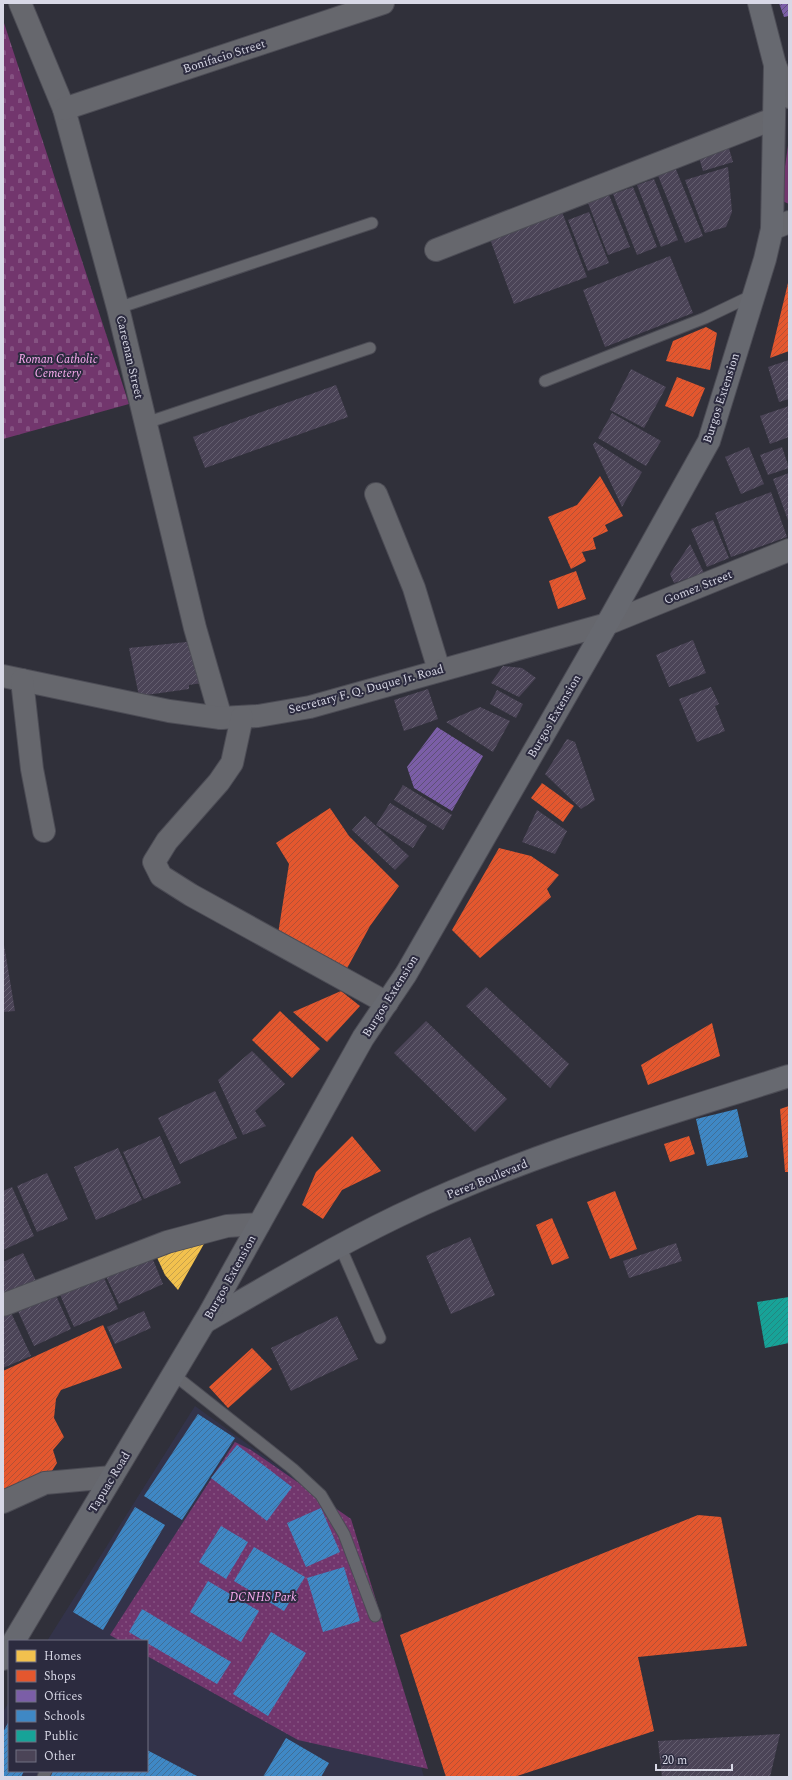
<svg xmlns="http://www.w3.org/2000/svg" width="792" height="1780" font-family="Spectral,serif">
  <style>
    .built { fill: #33334a }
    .grass { fill: #72366d }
    .cemetery { fill: url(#cemetery-stones) }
    .park { fill: url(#park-dots) }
    .homes { fill: url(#homes-hatch) }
    .shops { fill: url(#shops-hatch) }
    .offices { fill: url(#offices-hatch) }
    .schools { fill: url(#schools-hatch) }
    .public { fill: url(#public-hatch) }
    .building { fill: url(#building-hatch) }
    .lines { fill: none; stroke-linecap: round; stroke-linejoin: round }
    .service-casing { stroke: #4c4c55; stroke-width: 13 }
    .minor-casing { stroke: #4c4c55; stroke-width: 24 }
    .tertiary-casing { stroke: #4c4c55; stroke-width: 24 }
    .primary-casing { stroke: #4c4c55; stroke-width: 24 }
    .service { stroke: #66676d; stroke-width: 11 }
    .minor { stroke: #66676d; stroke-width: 22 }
    .tertiary { stroke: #66676d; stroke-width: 22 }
    .primary { stroke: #676970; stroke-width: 22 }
    .labels { text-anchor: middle; stroke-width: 4; stroke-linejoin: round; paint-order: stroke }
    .street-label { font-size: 12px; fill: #d8d8e6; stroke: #2c2b3f }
    .park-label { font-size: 12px; font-style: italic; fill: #fbacf1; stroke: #2c2b3f }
  </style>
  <defs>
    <pattern id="cemetery-stones" width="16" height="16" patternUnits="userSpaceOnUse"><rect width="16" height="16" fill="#72366d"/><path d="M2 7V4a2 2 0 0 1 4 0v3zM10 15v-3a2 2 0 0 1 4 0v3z" fill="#855282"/></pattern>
    <pattern id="park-dots" width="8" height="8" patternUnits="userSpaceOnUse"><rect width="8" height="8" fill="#72366d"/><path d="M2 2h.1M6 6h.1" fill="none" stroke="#855282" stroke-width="1.8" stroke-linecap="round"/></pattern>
    <pattern id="homes-hatch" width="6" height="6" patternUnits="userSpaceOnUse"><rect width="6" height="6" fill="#f2c14e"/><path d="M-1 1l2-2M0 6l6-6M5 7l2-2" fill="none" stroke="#c6a14c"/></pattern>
    <pattern id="shops-hatch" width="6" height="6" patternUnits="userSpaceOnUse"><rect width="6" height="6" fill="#e4572e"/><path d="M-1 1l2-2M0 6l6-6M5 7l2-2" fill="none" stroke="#b35035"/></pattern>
    <pattern id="offices-hatch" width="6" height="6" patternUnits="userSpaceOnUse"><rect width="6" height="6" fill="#7b5ea7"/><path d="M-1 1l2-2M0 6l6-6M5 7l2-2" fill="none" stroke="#5e5076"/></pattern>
    <pattern id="schools-hatch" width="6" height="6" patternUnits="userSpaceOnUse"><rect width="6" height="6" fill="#3f88c5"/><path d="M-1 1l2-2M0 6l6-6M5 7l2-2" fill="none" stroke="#406f98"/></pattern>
    <pattern id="public-hatch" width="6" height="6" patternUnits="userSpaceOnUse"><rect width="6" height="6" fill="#17a398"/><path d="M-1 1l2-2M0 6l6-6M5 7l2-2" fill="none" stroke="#24867f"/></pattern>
    <pattern id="building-hatch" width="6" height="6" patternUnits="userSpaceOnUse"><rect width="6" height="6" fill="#4b4457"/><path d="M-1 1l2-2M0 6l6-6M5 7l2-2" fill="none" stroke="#645e6f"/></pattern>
  </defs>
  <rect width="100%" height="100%" fill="#30303a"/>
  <polygon class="built" points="195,1406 351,1519 424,1777 3,1777 3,1712 9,1702 9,1771 147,1771 147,1641 47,1641"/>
  <polygon class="grass" points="789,139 789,204 780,200"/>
  <polygon class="cemetery" points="3,20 129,404 3,439"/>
  <polygon class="park" points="235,1442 251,1450 351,1519 428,1769 298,1740 147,1656 147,1641 120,1641 110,1635"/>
  <polygon class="homes" points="205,1242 178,1290 165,1275 154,1251"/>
  <g class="shops">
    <polygon points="788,283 789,351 770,358"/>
    <polygon points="706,327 717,333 710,370 666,361 673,341"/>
    <polygon points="677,377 705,388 693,417 665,406"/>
    <polygon points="600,476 623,516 605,525 608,531 593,538 596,549 582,552 586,561 571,569 548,517 577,505"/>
    <polygon points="576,571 586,599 558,609 549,581"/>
    <polygon points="542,783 574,806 563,822 531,798"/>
    <polygon points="330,808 349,836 399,886 370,926 344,974 278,934 289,864 276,843"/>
    <polygon points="499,848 531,856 559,875 547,889 551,897 480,958 452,930"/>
    <polygon points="341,991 360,1006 327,1042 293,1012"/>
    <polygon points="280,1011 320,1049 292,1078 252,1040"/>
    <polygon points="712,1023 720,1056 648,1085 641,1065"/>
    <polygon points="789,1106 789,1172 785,1172 780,1109"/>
    <polygon points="352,1136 381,1171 342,1190 323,1219 302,1205 316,1172"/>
    <polygon points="689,1136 695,1154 670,1162 664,1144"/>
    <polygon points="615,1191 637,1249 610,1259 587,1202"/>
    <polygon points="552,1218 569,1258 552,1265 536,1225"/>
    <polygon points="103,1325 122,1368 61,1390 56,1399 54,1418 64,1437 53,1450 57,1463 48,1477 3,1495 3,1371"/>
    <polygon points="252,1348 272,1369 228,1408 209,1387"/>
    <polygon points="698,1515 721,1517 747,1646 638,1657 654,1731 514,1777 446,1777 400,1635"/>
  </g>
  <g class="offices">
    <polygon points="779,3 789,3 789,16 784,17"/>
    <polygon points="437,727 483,756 452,811 414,788 407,767"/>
  </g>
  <g class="schools">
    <polygon points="737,1109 748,1157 707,1166 696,1119"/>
    <polygon points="198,1414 235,1438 182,1520 144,1496"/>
    <polygon points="237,1445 292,1487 267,1521 211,1478"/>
    <polygon points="135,1507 165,1525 103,1630 73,1612"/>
    <polygon points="321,1508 340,1552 306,1567 287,1523"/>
    <polygon points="221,1526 248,1542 226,1579 199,1562"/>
    <polygon points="254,1547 305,1577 284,1611 234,1581"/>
    <polygon points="344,1567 360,1621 323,1632 307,1578"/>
    <polygon points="208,1581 259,1611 241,1642 190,1612"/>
    <polygon points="142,1609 231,1662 217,1684 147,1643 147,1641 144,1641 129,1632"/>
    <polygon points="271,1632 306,1653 268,1716 233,1694"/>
    <polygon points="9,1721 9,1771 24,1771 21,1777 3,1777 3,1732"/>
    <polygon points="286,1738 329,1763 321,1777 263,1777"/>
    <polygon points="147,1750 199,1777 50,1777 53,1771 147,1771"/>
  </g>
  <polygon class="public" points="789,1297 789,1343 765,1348 757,1302"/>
  <g class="building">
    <polygon points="728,145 733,162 703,171 698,154"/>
    <polygon points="675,167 703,236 685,243 657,173"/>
    <polygon points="728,167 732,212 726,227 705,233 685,180"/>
    <polygon points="654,179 678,240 661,247 637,185"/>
    <polygon points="633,187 657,247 637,255 613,194"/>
    <polygon points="609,195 630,247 608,255 588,203"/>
    <polygon points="562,212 587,277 514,304 490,239"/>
    <polygon points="589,212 609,263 588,271 568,220"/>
    <polygon points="670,256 693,313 605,347 583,290"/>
    <polygon points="789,360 789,399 779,402 768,367"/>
    <polygon points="631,369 666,387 644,428 610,410"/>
    <polygon points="336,385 348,417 205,468 193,437"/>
    <polygon points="789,406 789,437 770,444 760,416"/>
    <polygon points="612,413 661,441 646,466 598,438"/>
    <polygon points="595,442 642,472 622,507 593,445"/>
    <polygon points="749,447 764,484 741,494 725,457"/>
    <polygon points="782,447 789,468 768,475 760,455"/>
    <polygon points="789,473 789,523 773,479"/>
    <polygon points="771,492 787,537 731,557 715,513"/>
    <polygon points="713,520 729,558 707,567 691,529"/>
    <polygon points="690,544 704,573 674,583 670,574"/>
    <polygon points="693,640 706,673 669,687 656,655"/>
    <polygon points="196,641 202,683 189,685 189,689 139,696 129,648"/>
    <polygon points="503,666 522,668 536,678 519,697 491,683"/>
    <polygon points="711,687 719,704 715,706 725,731 697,742 679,699"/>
    <polygon points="428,689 438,719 404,731 394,700"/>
    <polygon points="497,690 523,704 516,718 490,704"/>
    <polygon points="480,707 510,721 493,752 446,722"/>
    <polygon points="567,739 575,742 595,800 581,809 545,774"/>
    <polygon points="403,785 452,815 443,830 394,800"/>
    <polygon points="390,803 427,826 413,848 376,825"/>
    <polygon points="537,810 567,831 555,854 522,842"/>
    <polygon points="365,816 409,856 395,870 352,830"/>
    <polygon points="3,939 15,1011 3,1012"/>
    <polygon points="486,987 569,1064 550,1088 466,1006"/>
    <polygon points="426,1021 507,1099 475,1132 394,1053"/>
    <polygon points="252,1051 285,1084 255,1111 266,1126 243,1135 218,1080"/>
    <polygon points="215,1091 237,1138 180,1164 158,1118"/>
    <polygon points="160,1136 181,1183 144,1199 123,1152"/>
    <polygon points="118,1148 142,1200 96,1220 74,1167"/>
    <polygon points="47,1173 68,1219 37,1232 17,1186"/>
    <polygon points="12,1187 34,1236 3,1250 3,1191"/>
    <polygon points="470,1237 495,1295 451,1314 426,1256"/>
    <polygon points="676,1243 682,1261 629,1278 623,1261"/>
    <polygon points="149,1250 163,1284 119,1304 103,1270"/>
    <polygon points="23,1253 37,1283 3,1298 3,1262"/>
    <polygon points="101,1271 118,1309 74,1327 58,1290"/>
    <polygon points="55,1293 71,1329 34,1346 17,1309"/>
    <polygon points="8,1306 31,1356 3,1368 3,1308"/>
    <polygon points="144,1311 151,1328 115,1344 107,1327"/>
    <polygon points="337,1316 358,1359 291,1391 271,1348"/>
    <polygon points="780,1734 770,1777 662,1777 658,1741"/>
  </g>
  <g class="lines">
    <defs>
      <g id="service">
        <polyline points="118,308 372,223"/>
        <polyline points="545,381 705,318 753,295"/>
        <polyline points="146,423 370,348"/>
        <polyline points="340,1246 380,1338"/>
        <polyline points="173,1374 293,1469 321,1495 344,1534 375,1616"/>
        <polyline points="43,1777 46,1771"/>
      </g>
      <g id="minor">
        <polyline points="20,3 64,109 118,308 195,628 221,718"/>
        <polyline points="64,109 383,3"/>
        <polyline points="772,229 789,222"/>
        <polyline points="436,250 773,119"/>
        <polyline points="376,494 414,588 439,670"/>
        <polyline points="3,676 169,711 221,718 258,716 310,707 607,624 789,550"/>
        <polyline points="22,680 32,769 44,831"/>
        <polyline points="242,717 232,763 219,782 167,841 154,862 161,876 191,895 387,1003"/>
        <polyline points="3,1305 167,1242 227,1226 259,1224"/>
        <polyline points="3,1502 45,1483 112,1477"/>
      </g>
      <polyline id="tertiary" points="775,65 789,97"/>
      <g id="primary">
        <path d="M205 1322C269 1285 332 1248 398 1216 523 1156 657 1118 789 1076"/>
        <polyline points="14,1641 208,1316 340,1079 363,1038 406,974 607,624 709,441 765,259 772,229 775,65 759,3"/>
        <polyline points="3,1659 9,1650"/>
      </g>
    </defs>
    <use href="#service" class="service-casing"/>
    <use href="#minor" class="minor-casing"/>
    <use href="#tertiary" class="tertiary-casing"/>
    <use href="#primary" class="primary-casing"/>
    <use href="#service" class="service"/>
    <use href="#minor" class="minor"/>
    <use href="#tertiary" class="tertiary"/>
    <use href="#primary" class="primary"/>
  </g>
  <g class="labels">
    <g class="street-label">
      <text transform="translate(224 56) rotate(-18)" y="4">Bonifacio Street</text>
      <text transform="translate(130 357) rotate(77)" y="4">Careenan Street</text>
      <text transform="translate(721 398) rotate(-72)" y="4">Burgos Extension</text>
      <text transform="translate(698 587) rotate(-22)" y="4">Gomez Street</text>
      <text transform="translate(366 689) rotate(-15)" y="4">Secretary F. Q. Duque Jr. Road</text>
      <text transform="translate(554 716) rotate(-60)" y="4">Burgos Extension</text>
      <text transform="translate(390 996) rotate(-58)" y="4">Burgos Extension</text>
      <text transform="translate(487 1179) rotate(-22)" y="4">Perez Boulevard</text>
      <text transform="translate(230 1277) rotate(-61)" y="4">Burgos Extension</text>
      <text transform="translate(109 1482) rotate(-59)" y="4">Tapuac Road</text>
    </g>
    <g class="park-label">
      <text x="58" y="363">Roman Catholic<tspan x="58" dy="14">Cemetery</tspan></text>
      <text x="263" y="1601">DCNHS Park</text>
    </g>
  </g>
  <rect width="792" height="1780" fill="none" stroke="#d8d8e6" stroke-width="8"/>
  <rect x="8" y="1640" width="140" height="132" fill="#2c2b3f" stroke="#717082"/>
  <rect x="16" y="1650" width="20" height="12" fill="#f2c14e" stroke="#717082"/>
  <text x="44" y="1660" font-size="12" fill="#d8d8e6">Homes</text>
  <rect x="16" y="1670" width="20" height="12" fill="#e4572e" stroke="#717082"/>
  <text x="44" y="1680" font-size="12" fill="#d8d8e6">Shops</text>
  <rect x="16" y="1690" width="20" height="12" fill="#7b5ea7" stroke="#717082"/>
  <text x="44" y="1700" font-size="12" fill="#d8d8e6">Offices</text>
  <rect x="16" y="1710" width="20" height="12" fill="#3f88c5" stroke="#717082"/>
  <text x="44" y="1720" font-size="12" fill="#d8d8e6">Schools</text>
  <rect x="16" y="1730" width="20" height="12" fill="#17a398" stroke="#717082"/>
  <text x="44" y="1740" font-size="12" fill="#d8d8e6">Public</text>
  <rect x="16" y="1750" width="20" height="12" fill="#4b4457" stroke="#717082"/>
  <text x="44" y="1760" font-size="12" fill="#d8d8e6">Other</text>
  <path d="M656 1764v6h76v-6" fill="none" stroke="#d8d8e6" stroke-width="2"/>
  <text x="662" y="1764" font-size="12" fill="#d8d8e6" stroke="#2c2b3f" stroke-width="3" paint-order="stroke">20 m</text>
</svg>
